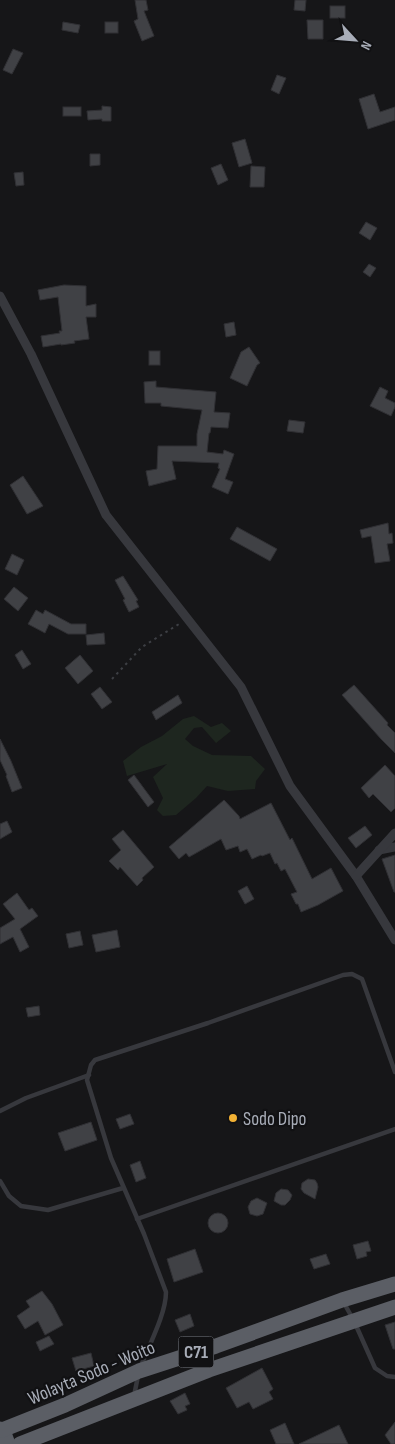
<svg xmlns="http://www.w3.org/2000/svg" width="395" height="1444" font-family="'Sofia Sans Condensed',sans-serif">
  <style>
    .green { fill: #1e261f }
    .building { fill: #404145; stroke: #303034 }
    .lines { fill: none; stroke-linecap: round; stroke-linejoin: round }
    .path { stroke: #3d3f44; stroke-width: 2; stroke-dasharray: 2.5 4; stroke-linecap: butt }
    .service { stroke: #37383d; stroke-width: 4.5 }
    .minor { stroke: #37383d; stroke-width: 9 }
    .trunk { stroke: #5b5e65; stroke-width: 15 }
    .poi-dot { fill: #f2b134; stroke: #111113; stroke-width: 2 }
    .labels { text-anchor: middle; stroke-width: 4.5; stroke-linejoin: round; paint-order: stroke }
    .shield { fill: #111113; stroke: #7b7e86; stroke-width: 1 }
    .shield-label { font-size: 18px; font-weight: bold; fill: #a8adb8 }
    .poi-label { font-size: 19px; fill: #a8adb8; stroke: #111113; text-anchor: start }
    .street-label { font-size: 19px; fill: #a8adb8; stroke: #111113 }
  </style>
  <rect width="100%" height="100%" fill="#161618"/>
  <polygon class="green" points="194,716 211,727 222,723 231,731 216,743 202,727 194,728 185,739 193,746 212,755 251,756 265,769 256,781 255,789 228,791 207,786 196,798 176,815 163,816 157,810 163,798 153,777 167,764 127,776 123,761 141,747 162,736 183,719"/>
  <g class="building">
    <polygon points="135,0 146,0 148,10 144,11 154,36 142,41 134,21 138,19"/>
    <polygon points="295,0 306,0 305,11 294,10"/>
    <rect x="330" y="6" width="15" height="12"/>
    <polygon points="307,20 323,20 323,39 308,39"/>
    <polygon points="63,22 80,25 78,33 62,30"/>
    <rect x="105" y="22" width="13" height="11"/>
    <polygon points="13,49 23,53 12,74 3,70"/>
    <polygon points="277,75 286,78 279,94 271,90"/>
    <polygon points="374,94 380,112 395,107 395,120 368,129 359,99"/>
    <polygon points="102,106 111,107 111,121 102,121 102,119 88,120 87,111 102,110"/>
    <rect x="63" y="107" width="18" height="9"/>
    <polygon points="245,139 252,163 239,167 232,143"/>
    <polygon points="90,154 100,154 100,165 90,166"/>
    <polygon points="221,164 228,180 218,185 211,168"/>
    <polygon points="251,166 265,167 264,187 250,187"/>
    <polygon points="23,172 24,185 16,186 14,173"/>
    <polygon points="366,222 377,228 370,240 359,233"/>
    <polygon points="369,264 376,268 370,277 363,272"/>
    <polygon points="64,285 86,286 86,306 96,304 96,317 86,317 89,339 74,341 75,343 61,345 61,344 43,347 41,336 60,333 59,331 62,331 58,297 40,300 38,290"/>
    <polygon points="234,322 236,335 226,337 224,324"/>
    <polygon points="249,347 260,363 257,365 247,386 230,378 241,352"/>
    <rect x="149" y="351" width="11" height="14"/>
    <polygon points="156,381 156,387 216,392 214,412 230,413 228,428 211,427 210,433 209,433 207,452 223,454 224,450 234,454 225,479 233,482 228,494 212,487 220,469 218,468 219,463 172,461 176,479 149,486 146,471 157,469 158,446 197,446 197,434 202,410 161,406 161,403 145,403 144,382"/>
    <polygon points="380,387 388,391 385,398 395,403 395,407 391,416 370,406"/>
    <polygon points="289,420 305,422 303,433 287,431"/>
    <polygon points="23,476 43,506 27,514 10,485"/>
    <polygon points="388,523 389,534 392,533 393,543 387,544 390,561 375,563 371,536 362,538 360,530"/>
    <polygon points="237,527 277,549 270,561 230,539"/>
    <polygon points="12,554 24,560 17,575 5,569"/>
    <polygon points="123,576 138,600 136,601 139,607 129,612 123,600 125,599 115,580"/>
    <polygon points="14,587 28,598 18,611 4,599"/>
    <polygon points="36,610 43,614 45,610 71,624 86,624 86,634 68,634 49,624 45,633 28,624"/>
    <polygon points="104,633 105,644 87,645 86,635"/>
    <polygon points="22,650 31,664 23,669 15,655"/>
    <polygon points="80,655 93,671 78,684 65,668"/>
    <polygon points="354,685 388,723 387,725 395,733 395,753 381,739 342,695"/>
    <polygon points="100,687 112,702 102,709 91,694"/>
    <polygon points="178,695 182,703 156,720 152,712"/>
    <polygon points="0,739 11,761 22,788 12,792 6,776 7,775 0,760"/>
    <polygon points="385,765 395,776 395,808 391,812 373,794 369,798 361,788"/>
    <polygon points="134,775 154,802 148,807 128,780"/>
    <polygon points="224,800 239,816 240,819 271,803 290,840 292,838 312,879 331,868 343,891 318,905 301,912 298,904 296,904 291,894 297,892 285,869 281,871 277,863 275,864 270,853 262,856 261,855 252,859 247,849 240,852 238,846 226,850 221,839 189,857 186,853 179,859 169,847"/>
    <polygon points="7,821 12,832 0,839 0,824"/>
    <polygon points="365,826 372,835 356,848 348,838"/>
    <polygon points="123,830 154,867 142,878 143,880 137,886 120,867 118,870 109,861 121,850 112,839"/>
    <polygon points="395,855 395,892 394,892 382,859"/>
    <polygon points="247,886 254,899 245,904 238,891"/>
    <polygon points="17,893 29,910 32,908 38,916 20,929 29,947 20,952 13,937 0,944 0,928 15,919 3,904"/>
    <polygon points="117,930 120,947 96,952 92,935"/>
    <polygon points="80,931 83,945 69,948 66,934"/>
    <polygon points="39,1006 40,1015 28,1017 26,1008"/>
    <polygon points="130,1114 134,1124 120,1129 116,1119"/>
    <polygon points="91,1122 97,1140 65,1151 58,1133"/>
    <polygon points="140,1161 146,1178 136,1182 130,1165"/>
    <polygon points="308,1179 315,1180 317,1183 318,1187 315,1199 304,1193 301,1189 302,1183"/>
    <polygon points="281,1189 288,1190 292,1195 290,1200 285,1205 281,1205 274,1201 276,1193"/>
    <polygon points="257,1198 267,1203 263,1214 257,1216 250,1214 248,1207 251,1201"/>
    <circle cx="218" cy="1223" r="10"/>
    <polygon points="368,1241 371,1251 366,1252 367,1256 357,1259 353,1245"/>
    <polygon points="195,1249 203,1272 174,1282 167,1259"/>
    <polygon points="326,1254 330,1264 314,1269 310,1259"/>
    <polygon points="42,1291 52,1304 63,1325 45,1335 38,1321 25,1329 17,1316 30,1307 26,1301"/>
    <polygon points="190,1314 194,1326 180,1332 175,1320"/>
    <polygon points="395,1322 395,1349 393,1349 385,1325"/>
    <polygon points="49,1336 54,1344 40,1351 36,1342"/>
    <polygon points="91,1353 94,1366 76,1371 72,1358"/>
    <polygon points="262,1368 273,1389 269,1392 273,1399 253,1409 249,1402 237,1408 226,1388"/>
    <polygon points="185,1393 190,1404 185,1406 187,1410 178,1414 170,1401"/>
    <polygon points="395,1422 395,1444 391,1444 385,1435"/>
    <polygon points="285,1423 294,1444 276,1444 270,1430"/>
    <polygon points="339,1425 348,1444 299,1444"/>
  </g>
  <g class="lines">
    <polyline class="path" points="112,679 142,647 179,624"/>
    <g class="service">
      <polyline points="0,1111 26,1098 89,1075"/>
      <polyline points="0,1181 9,1196 21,1206 48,1210 123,1188"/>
      <polyline points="137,1219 395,1129"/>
      <polyline points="344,1303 354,1321 375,1368 387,1376 395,1377"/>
      <path d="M141 1366C149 1345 166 1314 166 1292L144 1234 111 1158 87 1080 91 1065 95 1060 208 1023 343 975 352 974 362 979 395 1072"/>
      <polyline points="134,1396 138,1376"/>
    </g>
    <g class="minor">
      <polyline points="0,296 31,354 106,515 241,687 290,786 356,876 395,940"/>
      <polyline points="379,850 395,847"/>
      <polyline points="356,876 395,833"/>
    </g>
    <g class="trunk">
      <polyline points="0,1429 4,1433 8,1444"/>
      <polyline points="2,1430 65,1405 139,1371 216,1346 342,1300 395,1284"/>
      <polyline points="20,1444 209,1370 395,1307"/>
    </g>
  </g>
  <circle class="poi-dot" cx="233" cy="1118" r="5"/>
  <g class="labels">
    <rect class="shield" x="178.5" y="1336.5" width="35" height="31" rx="4"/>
    <g class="shield-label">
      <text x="196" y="1358">C71</text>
    </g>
    <g class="poi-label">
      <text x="243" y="1125">Sodo Dipo</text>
    </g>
    <g class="street-label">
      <text transform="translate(91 1372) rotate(-23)" y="7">Wolayta Sodo - Woito</text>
    </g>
  </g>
  <g transform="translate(355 40) rotate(116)" stroke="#111113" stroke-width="4" paint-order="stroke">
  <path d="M0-4L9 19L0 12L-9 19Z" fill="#a8adb8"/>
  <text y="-8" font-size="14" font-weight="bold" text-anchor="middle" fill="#a8adb8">N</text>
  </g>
</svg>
